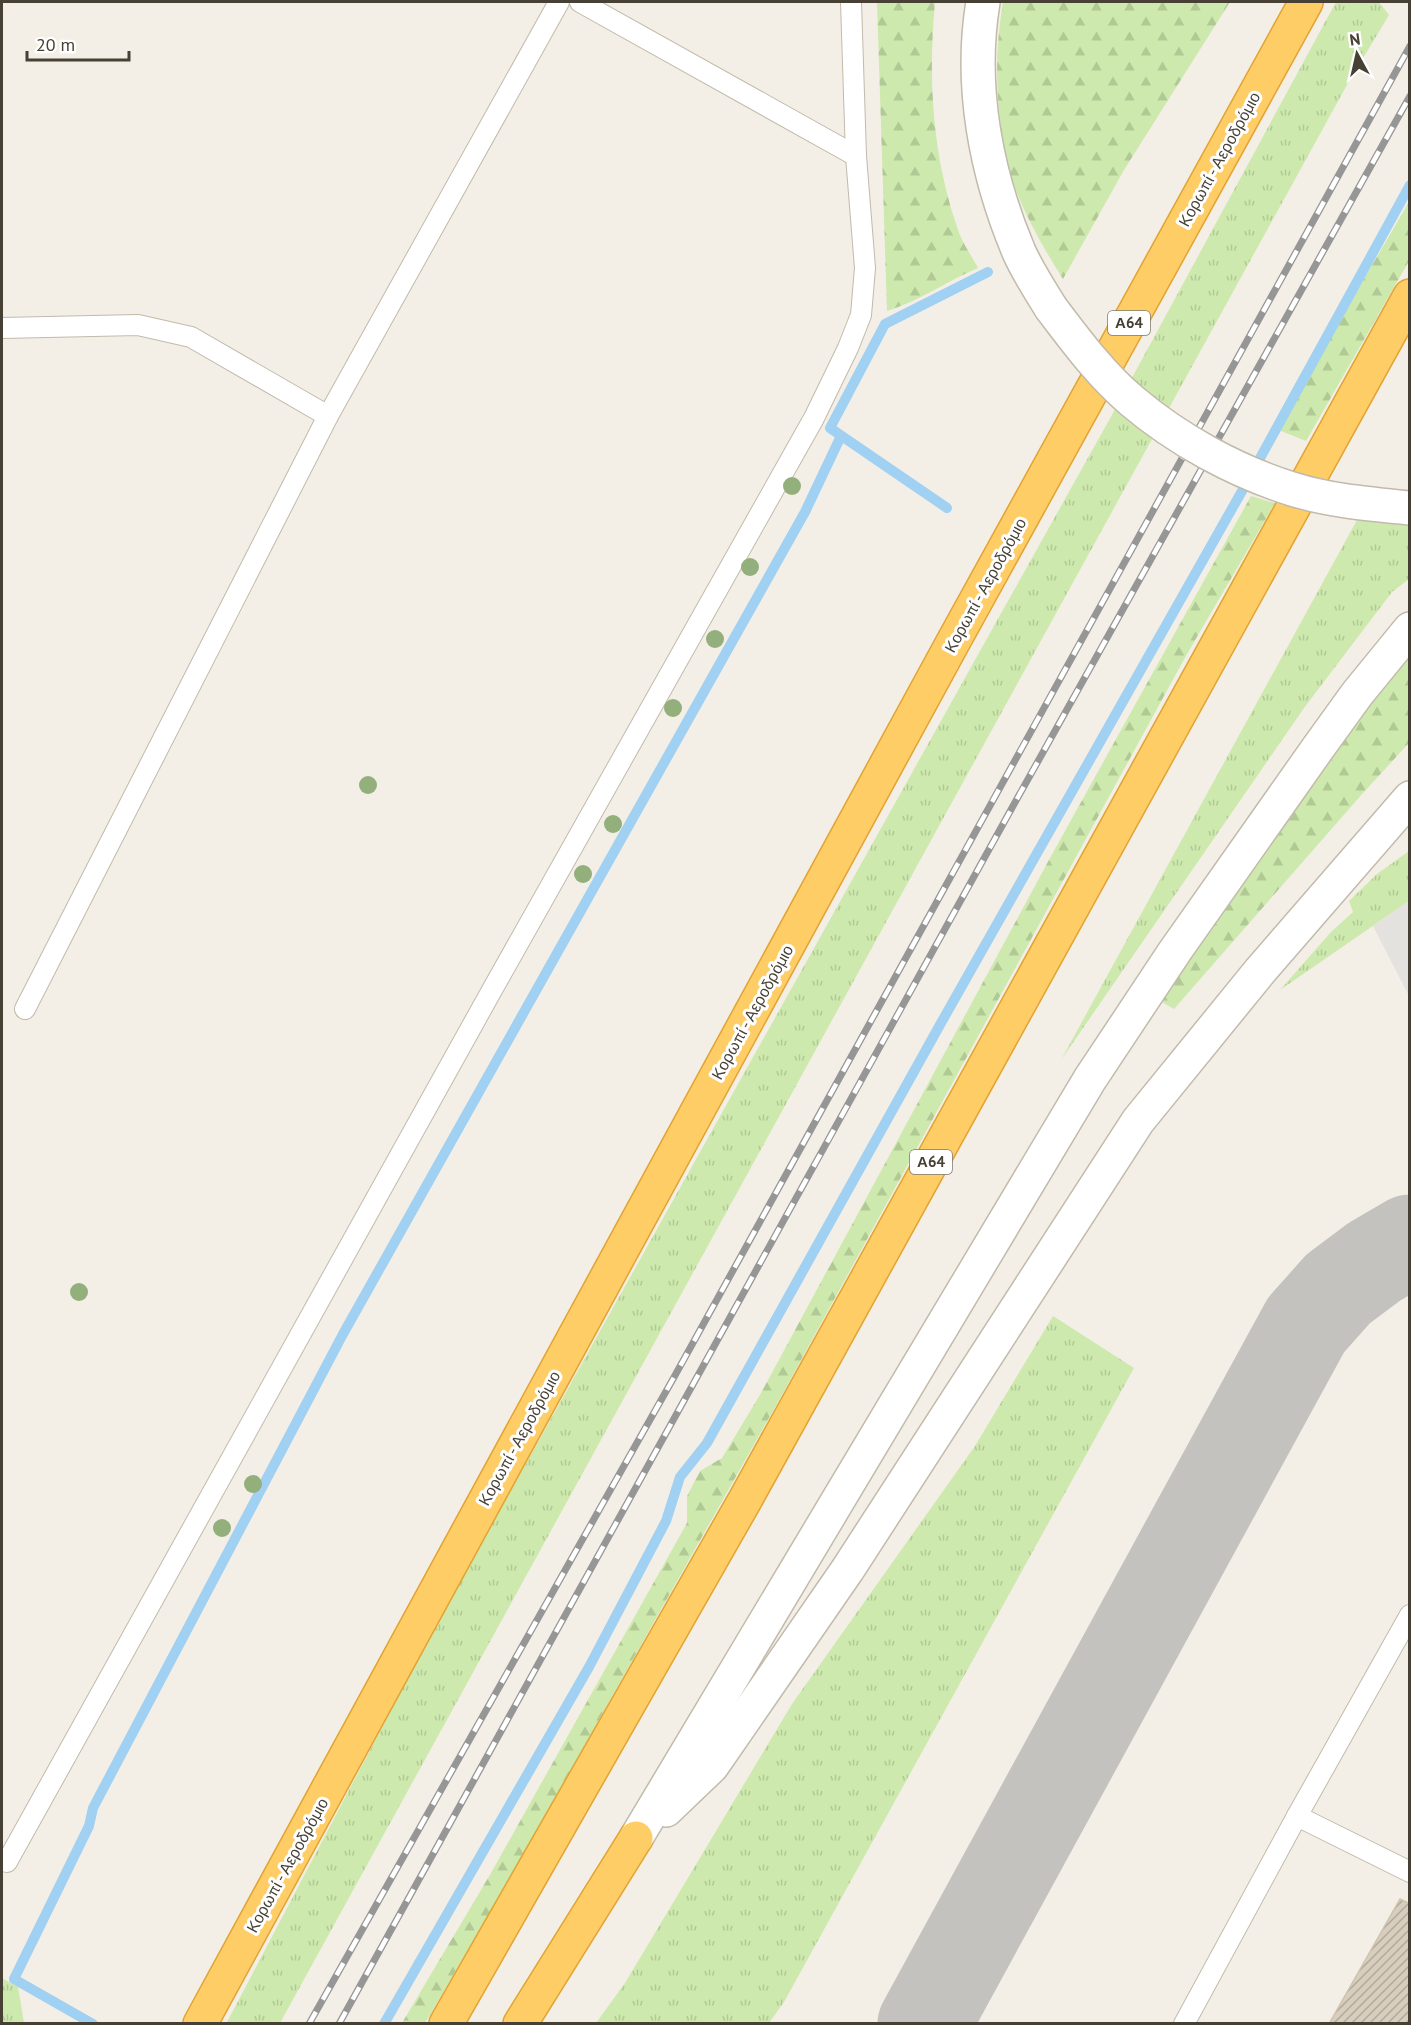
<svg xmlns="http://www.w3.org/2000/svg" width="1411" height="2025" font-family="'PT Sans',sans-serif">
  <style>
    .grass { fill: url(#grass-tufts) }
    .forest { fill: url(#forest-firs) }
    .parking { fill: #e4e2de }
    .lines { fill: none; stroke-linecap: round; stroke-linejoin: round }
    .stream { stroke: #a0d0f2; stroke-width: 10 }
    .taxiway { stroke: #c4c2be; stroke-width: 93 }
    .building { fill: url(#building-hatch); stroke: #d0c3ae; stroke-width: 1.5 }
    .service-casing { stroke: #c2baab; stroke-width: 22 }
    .tertiary-casing { stroke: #c2baab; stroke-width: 36 }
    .motorway-casing { stroke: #e2a332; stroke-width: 36 }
    .service { stroke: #fff; stroke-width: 20 }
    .tertiary { stroke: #fff; stroke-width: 33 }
    .motorway { stroke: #ffcd65; stroke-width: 33 }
    .rail-casing { stroke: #969696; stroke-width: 7 }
    .rail { stroke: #fff; stroke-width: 4.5; stroke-dasharray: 14; stroke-linecap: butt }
    .tertiary-bridge-casing { stroke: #c2baab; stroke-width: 36; stroke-linecap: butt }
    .tertiary-bridge { stroke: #fff; stroke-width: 33 }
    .tree { fill: #93af7c }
    .labels { text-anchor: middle; stroke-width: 6; stroke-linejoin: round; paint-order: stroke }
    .shield { fill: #fff; stroke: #7e7972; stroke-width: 1.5 }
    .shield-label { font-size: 15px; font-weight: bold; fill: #464035 }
    .street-label { font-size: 16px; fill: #464035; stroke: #fff }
  </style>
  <defs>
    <pattern id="grass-tufts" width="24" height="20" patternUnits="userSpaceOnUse" patternTransform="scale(1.5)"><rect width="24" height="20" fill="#cde9ad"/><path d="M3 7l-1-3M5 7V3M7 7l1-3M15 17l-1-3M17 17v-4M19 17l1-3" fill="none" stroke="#b1c995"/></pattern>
    <pattern id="forest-firs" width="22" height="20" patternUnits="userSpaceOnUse" patternTransform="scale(1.5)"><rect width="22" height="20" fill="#cde9ad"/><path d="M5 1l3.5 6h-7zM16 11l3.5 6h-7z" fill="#b1c995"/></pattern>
    <pattern id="building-hatch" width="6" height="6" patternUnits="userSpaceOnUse" patternTransform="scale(1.5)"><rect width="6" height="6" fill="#d8cebe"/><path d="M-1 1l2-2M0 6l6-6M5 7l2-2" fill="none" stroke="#b1a99b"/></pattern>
  </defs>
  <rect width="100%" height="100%" fill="#f3efe6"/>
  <g class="grass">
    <polygon points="1336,2 1379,2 1389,15 1348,83 280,2023 226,2024 438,1621 1108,422"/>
    <polygon points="1357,520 1409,526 1409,579 1392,592 1304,708 1061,1060"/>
    <polygon points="1409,851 1409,901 1280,990 1331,932 1353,912 1349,901 1377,874"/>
    <polygon points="1053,1316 1134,1368 784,2002 769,2023 596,2023 625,1983 792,1704 975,1446"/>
    <polygon points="2,1978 18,1987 24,2023 2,2023"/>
  </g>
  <g class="forest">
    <path d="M877 2H935C928 78 932 154 957 227 961 241 971 255 978 268 947 281 919 301 887 311Z"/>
    <path d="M1003 2H1230L1124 170 1063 279C1039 241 1017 202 1005 158 1003 148 1002 137 1001 126 995 84 996 43 1003 2Z"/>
    <polygon points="1409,202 1409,261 1306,441 1276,429"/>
    <polygon points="1251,496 1275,503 1187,654 783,1393 499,1897 425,2023 402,2023 491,1873 687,1523 687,1496 700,1471 722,1458 761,1393 1050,858"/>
    <polygon points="1409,650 1409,743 1363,793 1174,1009 1155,998"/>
  </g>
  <polygon class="parking" points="1409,901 1409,996 1373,926"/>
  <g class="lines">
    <g class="stream">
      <polyline points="947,508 830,428 885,324 988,272"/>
      <polyline points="93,2024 14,1979 89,1826 93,1808 343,1334 805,512 841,436"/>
      <polyline points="384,2024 589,1667 666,1521 680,1477 707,1443 941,1023 1242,491 1410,185"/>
    </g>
    <polyline class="taxiway" points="924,2024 1306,1325 1338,1289 1374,1262 1410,1241"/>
  </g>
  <polygon class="building" points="1400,1899 1410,1904 1410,2024 1329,2024"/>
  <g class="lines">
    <defs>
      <g id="service">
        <polyline points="580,2 856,156"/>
        <polyline points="2,328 138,325 191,337 328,416"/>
        <polyline points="25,1009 328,416 559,2"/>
        <polyline points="1297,1816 1410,1615"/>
        <polyline points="7,1862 492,990 814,418 848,348 861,315 865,268 856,156 851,2"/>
        <polyline points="1184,2024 1297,1816 1410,1872"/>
      </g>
      <g id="tertiary">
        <path d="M983 2C969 86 986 174 1019 252 1028 272 1040 290 1051 308"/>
        <polyline points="666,1810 712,1766 848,1569 1138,1121 1260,971 1410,798"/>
        <polyline points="636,1838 1090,1079 1175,951 1318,748 1357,694 1410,629"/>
      </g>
      <g id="motorway">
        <polyline points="200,2024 952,644 1306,2"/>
        <polyline points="446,2024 745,1500 1410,296"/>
        <polyline points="520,2024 636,1838"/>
      </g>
    </defs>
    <use href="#service" class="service-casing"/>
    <use href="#tertiary" class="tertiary-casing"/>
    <use href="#motorway" class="motorway-casing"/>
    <use href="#service" class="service"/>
    <use href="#tertiary" class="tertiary"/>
    <use href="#motorway" class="motorway"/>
    <defs>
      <g id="rail">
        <polyline points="309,2024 673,1379 1410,46"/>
        <polyline points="339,2024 1018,797 1410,96"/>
      </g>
    </defs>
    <use href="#rail" class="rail-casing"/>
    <use href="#rail" class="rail"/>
    <defs>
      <path id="tertiary-bridge" d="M1051 308C1076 341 1101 375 1132 401 1178 440 1235 471 1292 489 1330 501 1370 504 1410 508"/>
    </defs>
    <use href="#tertiary-bridge" class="tertiary-bridge-casing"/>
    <use href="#tertiary-bridge" class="tertiary-bridge"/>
  </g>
  <g class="tree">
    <circle cx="792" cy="486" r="9"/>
    <circle cx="750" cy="567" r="9"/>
    <circle cx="715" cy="639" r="9"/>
    <circle cx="673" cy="708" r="9"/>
    <circle cx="368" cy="785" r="9"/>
    <circle cx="613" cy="824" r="9"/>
    <circle cx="583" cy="874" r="9"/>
    <circle cx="79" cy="1292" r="9"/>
    <circle cx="253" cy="1484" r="9"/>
    <circle cx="222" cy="1528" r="9"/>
  </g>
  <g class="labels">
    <g class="shield">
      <rect x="1108" y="311" width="42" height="24" rx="4.5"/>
      <rect x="910" y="1150" width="42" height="24" rx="4.5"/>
    </g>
    <g class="shield-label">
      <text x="1129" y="328">Α64</text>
      <text x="931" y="1167">Α64</text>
    </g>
    <g class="street-label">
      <text transform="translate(1219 159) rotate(-61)" y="6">Κορωπί - Αεροδρόμιο</text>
      <text transform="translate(985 585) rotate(-61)" y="6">Κορωπί - Αεροδρόμιο</text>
      <text transform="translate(752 1012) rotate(-61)" y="6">Κορωπί - Αεροδρόμιο</text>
      <text transform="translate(519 1438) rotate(-61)" y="6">Κορωπί - Αεροδρόμιο</text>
      <text transform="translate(287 1865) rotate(-61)" y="6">Κορωπί - Αεροδρόμιο</text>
    </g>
  </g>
  <rect width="1411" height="2025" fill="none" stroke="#464035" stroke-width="6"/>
  <g transform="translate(1357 54) rotate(352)" stroke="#ffffff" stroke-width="4.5" paint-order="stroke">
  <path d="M0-4.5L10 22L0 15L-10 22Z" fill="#464035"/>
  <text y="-9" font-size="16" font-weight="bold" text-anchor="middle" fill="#464035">N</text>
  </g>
  <path d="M27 51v9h102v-9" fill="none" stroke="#464035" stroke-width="3"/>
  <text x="36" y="51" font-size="18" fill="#464035" stroke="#ffffff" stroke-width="4.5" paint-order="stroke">20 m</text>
</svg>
